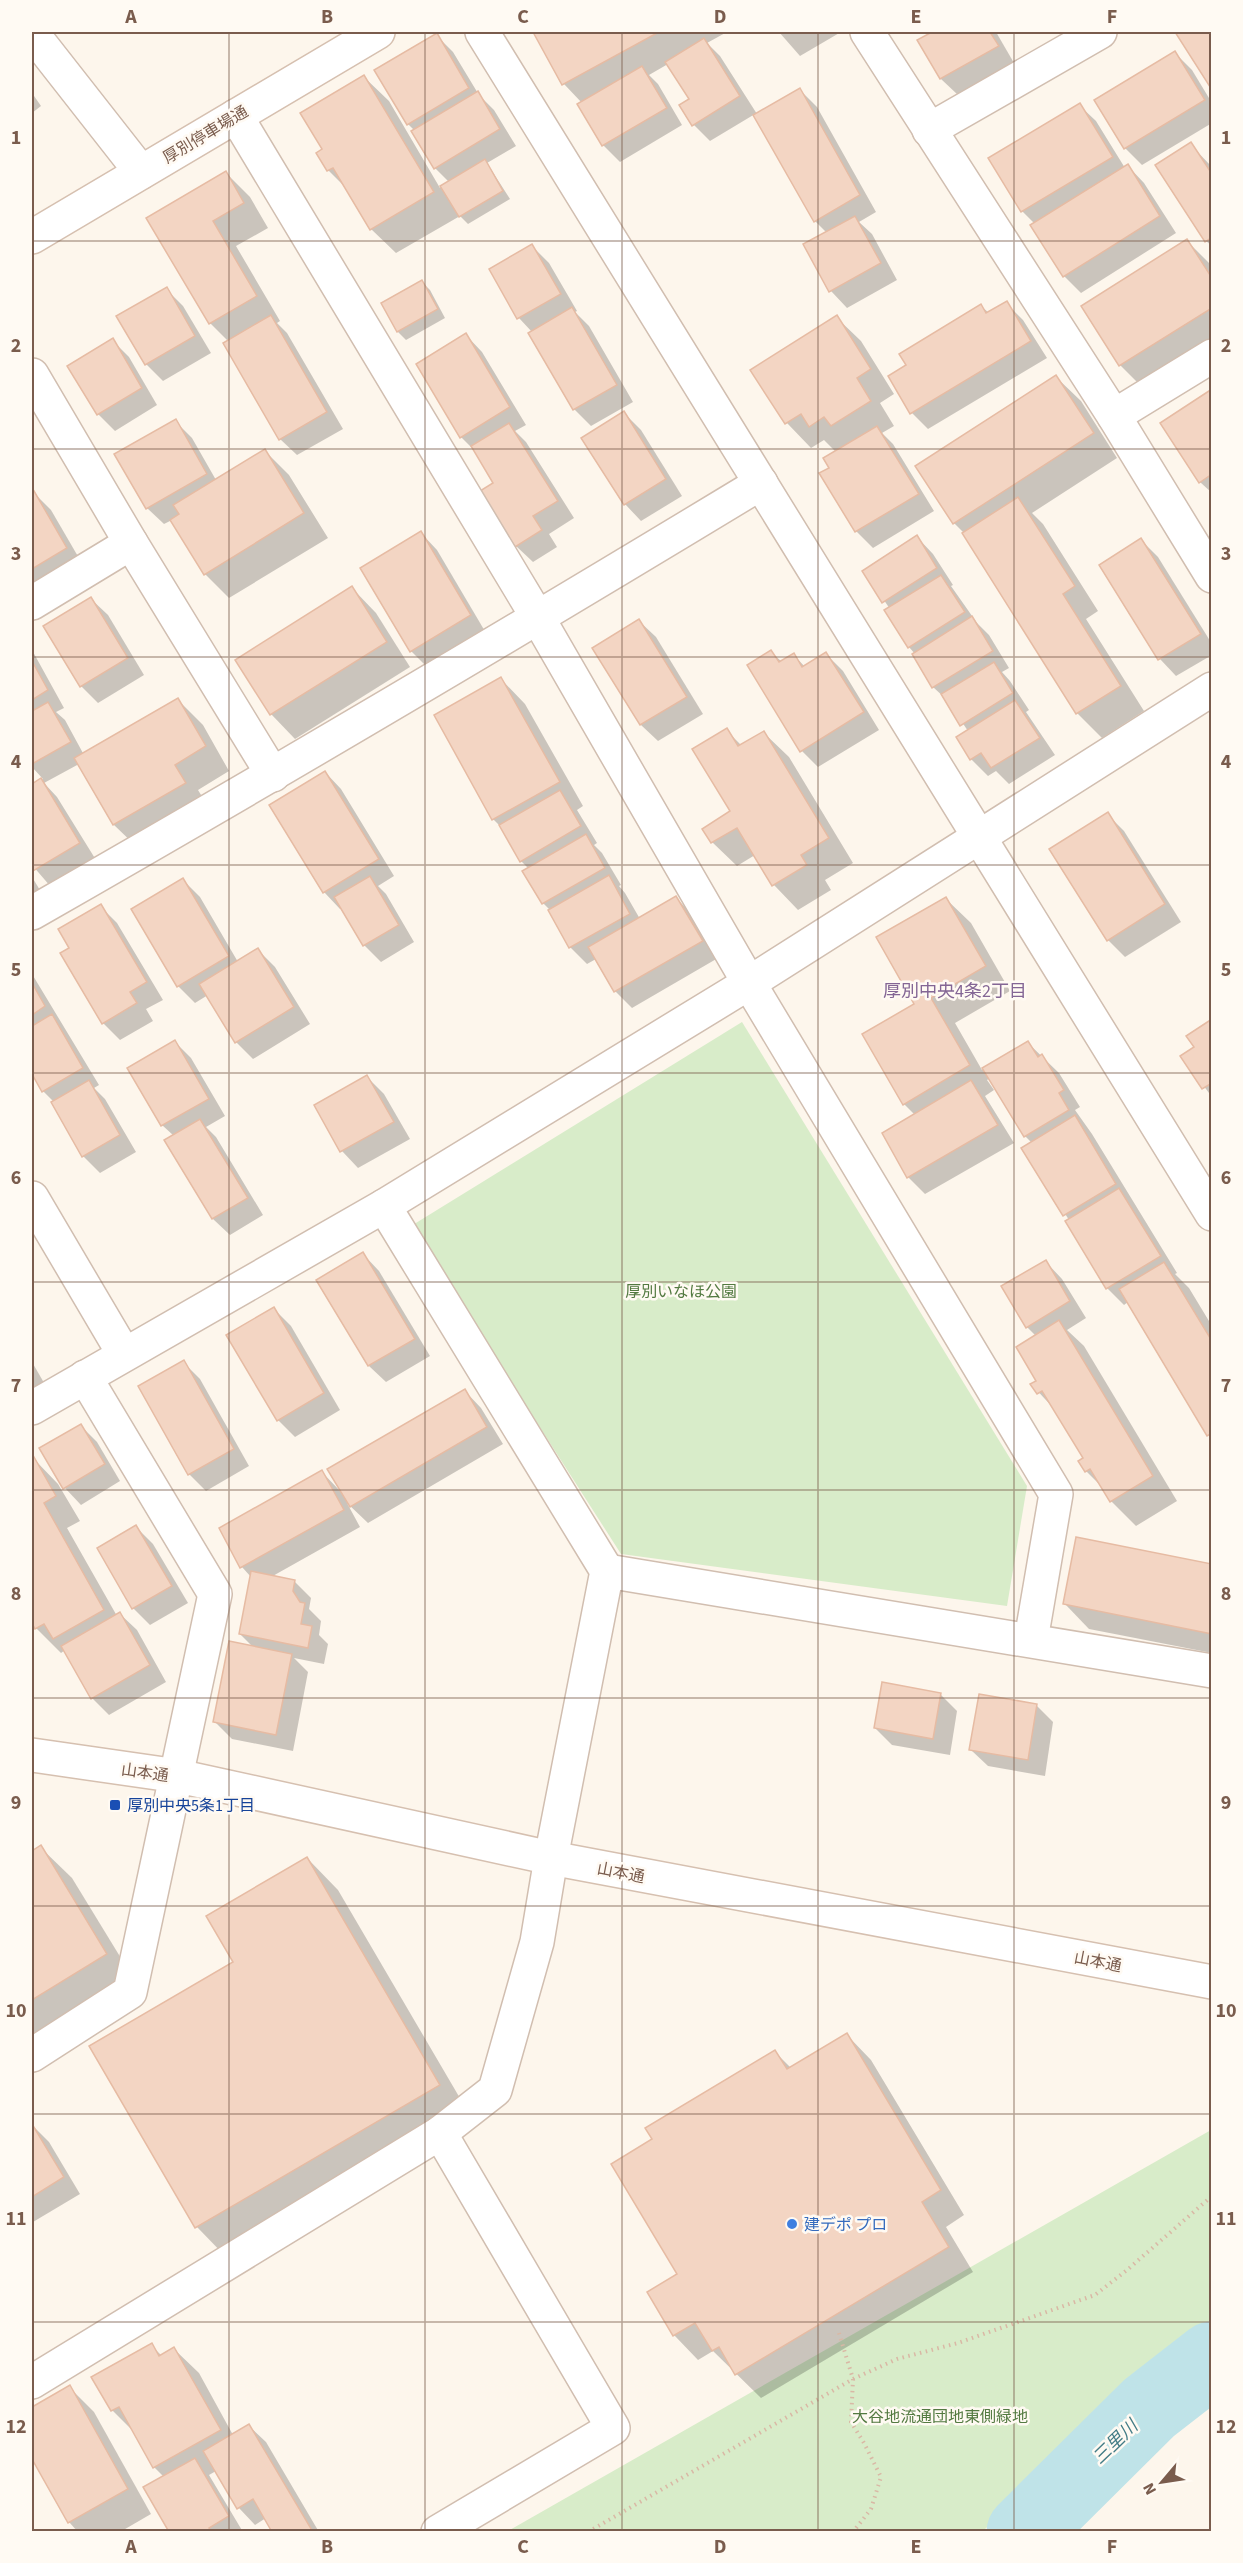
<svg xmlns="http://www.w3.org/2000/svg" width="1243" height="2563" font-family="'Source Sans 3','Noto Sans JP',sans-serif">
  <style>
    .green { fill: #d8ecc9 }
    .shadow { fill: #0003 }
    .lines { fill: none; stroke-linecap: round; stroke-linejoin: round }
    .river { stroke: #bfe3e8; stroke-width: 75 }
    .building { fill: #f3d5c3; stroke: #e6bba3; stroke-width: 1.5 }
    .street-casing { stroke: #d1beb0; stroke-width: 36 }
    .secondary-casing { stroke: #d6c0b0; stroke-width: 36 }
    .path { stroke: #d9b8a5; stroke-width: 4; stroke-dasharray: 1.5 4.5; stroke-linecap: butt }
    .street { stroke: #fff; stroke-width: 33 }
    .secondary { stroke: #fff; stroke-width: 33 }
    .grid { fill: none; stroke: #7a5c4d; stroke-width: 1.5; stroke-opacity: 0.55 }
    .transit-dot { fill: #1a4fb4; stroke: #fffaf3; stroke-width: 2 }
    .shop-dot { fill: #3f7fe0; stroke: #fffaf3; stroke-width: 2 }
    .labels { text-anchor: middle; stroke-width: 5; stroke-linejoin: round; paint-order: stroke }
    .street-label { font-size: 16px; fill: #7a5c4d; stroke: #fffaf3 }
    .park-label { font-size: 16px; fill: #537a41; stroke: #fffaf3 }
    .transit-label { font-size: 16px; fill: #164399; stroke: #fffaf3; text-anchor: start }
    .shop-label { font-size: 16px; fill: #366cbe; stroke: #fffaf3; text-anchor: start }
    .neighbourhood-label { font-size: 18px; fill: #846695; stroke: #fffaf3 }
    .water-label { font-size: 18px; font-style: italic; fill: #437c86; stroke: #fffaf3 }
    .neatline { fill: none; stroke: #7a5c4d; stroke-width: 2 }
    .grid-label { font-size: 20px; text-anchor: middle; font-weight: bold; fill: #7a5c4d }
  </style>
  <rect width="100%" height="100%" fill="#fdf6ec"/>
  <g class="green">
    <polygon points="742,1022 1027,1486 1007,1606 621,1554 411,1226"/>
    <polygon points="1211,2130 1211,2342 1103,2416 983,2531 508,2531"/>
  </g>
  <g class="shadow">
    <polygon points="535,32 727,32 707,43 720,56 757,114 800,90 817,107 876,212 859,222 872,234 897,280 847,308 831,291 827,233 815,221 755,114 710,141 694,125 691,99 668,64 649,75 658,84 682,125 620,162 603,145 579,105 582,103 564,84"/>
    <polygon points="779,32 841,32 800,56"/>
    <polygon points="935,32 996,32 1014,63 958,95 941,79 919,41"/>
    <polygon points="436,35 453,52 479,95 494,110 516,146 487,163 510,199 468,224 460,216 396,253 371,229 348,190 328,170 318,153 324,150 364,77 389,101 440,188 449,182 435,168 415,131 408,124"/>
    <polygon points="1175,53 1192,70 1212,103 1212,123 1142,165 1125,148 1096,101"/>
    <polygon points="32,93 41,106 32,113"/>
    <polygon points="1079,105 1096,121 1125,168 1128,166 1144,183 1176,233 1081,293 1064,276 1035,224 1023,212 990,159"/>
    <polygon points="1190,144 1212,167 1212,246 1206,241"/>
    <polygon points="226,173 250,197 268,228 236,246 280,321 277,323 287,333 343,429 297,455 280,439 228,341 210,323 148,218"/>
    <polygon points="1187,241 1212,266 1212,348 1145,390 1121,366 1083,307"/>
    <polygon points="532,246 549,263 577,311 575,312 589,326 633,402 591,426 575,410 530,334 532,332 519,318 491,270"/>
    <polygon points="422,282 430,290 445,318 406,340 398,332 383,304"/>
    <polygon points="166,289 183,306 211,353 163,381 146,364 118,317"/>
    <polygon points="1006,303 1023,320 1047,358 928,429 912,413 908,366 981,306 989,313"/>
    <polygon points="836,317 861,341 894,394 880,403 894,426 882,433 893,444 934,511 873,548 856,531 831,468 836,452 824,440 811,448 787,423 752,370"/>
    <polygon points="466,335 482,352 526,425 515,431 526,442 574,518 549,534 557,547 533,562 516,546 495,483 476,452 461,437"/>
    <polygon points="112,340 129,357 157,405 115,431 98,414"/>
    <polygon points="1056,377 1081,401 1117,458 1032,513 1043,524 1098,611 1086,619 1144,711 1102,738 1077,713 964,533 954,523"/>
    <polygon points="1212,391 1212,493 1200,482"/>
    <polygon points="624,413 641,430 682,496 641,521 625,504"/>
    <polygon points="175,421 192,438 216,480 265,451 289,475 328,538 229,598 205,574 172,520 164,524 147,508"/>
    <polygon points="34,493 51,510 83,565 32,595 32,494"/>
    <polygon points="421,533 437,550 486,633 428,668 411,651"/>
    <polygon points="917,537 933,554 953,585 951,586 977,623 989,635 1009,668 1002,672 1010,681 1029,710 1026,712 1055,755 1009,784 996,771 988,776 971,759 968,731 947,700 933,687 915,654 909,647 890,609 864,571"/>
    <polygon points="1141,540 1158,557 1212,644 1212,655 1176,676 1160,659 1101,565"/>
    <polygon points="352,588 376,613 410,667 295,739 271,714"/>
    <polygon points="91,599 108,615 144,675 98,703 81,686"/>
    <polygon points="639,621 656,637 703,714 658,741 641,725 594,648"/>
    <polygon points="32,650 64,708 56,712 65,720 84,755 178,700 203,725 229,771 198,790 209,808 139,849 114,825 79,764 44,783 57,797 96,860 51,887 32,865 32,785 43,779 32,767"/>
    <polygon points="771,652 782,662 794,655 805,667 826,654 843,671 879,730 818,767 802,751"/>
    <polygon points="501,679 525,704 583,806 577,810 597,843 594,845 602,853 621,885 619,886 625,893 640,919 676,898 693,915 718,958 632,1008 615,991 596,959 587,964 570,947 550,910 543,903 529,869 521,861 502,828 493,819"/>
    <polygon points="726,730 742,746 764,733 789,757 853,863 825,880 831,890 798,910 774,885 755,855 737,866 712,842 732,812"/>
    <polygon points="325,772 341,789 394,876 378,886 386,894 414,942 381,962 364,945 342,908 340,909 324,892"/>
    <polygon points="1107,814 1124,831 1181,922 1125,957 1108,940"/>
    <polygon points="32,877 46,900 32,909"/>
    <polygon points="183,880 200,897 238,962 258,950 275,967 310,1024 253,1059 236,1042 208,995 195,1003 178,986 133,909"/>
    <polygon points="946,899 971,923 1010,991 955,1023 982,1070 1028,1043 1059,1073 1080,1107 1075,1110 1092,1134 1177,1273 1175,1274 1189,1288 1212,1326 1212,1439 1128,1302 1124,1305 1107,1288 1069,1220 1023,1148 1032,1143 1025,1136 990,1078 987,1080 994,1090 985,1096 1014,1143 925,1194 909,1178 884,1134 915,1115 904,1104 916,1005"/>
    <polygon points="100,906 117,923 163,1000 146,1009 153,1021 120,1040 103,1023 71,949"/>
    <polygon points="32,974 99,1085 94,1088 105,1099 136,1152 100,1173 83,1156 54,1102 43,1091 32,1071"/>
    <polygon points="1212,1021 1212,1097 1182,1057 1196,1047"/>
    <polygon points="175,1042 191,1058 225,1116 206,1127 216,1137 263,1215 230,1235 213,1219 166,1141 174,1136 162,1125 129,1068"/>
    <polygon points="367,1077 384,1094 410,1139 358,1168 342,1151"/>
    <polygon points="363,1254 379,1271 430,1356 386,1382 369,1366 318,1281"/>
    <polygon points="1046,1262 1062,1279 1086,1318 1067,1330 1084,1346 1177,1501 1136,1526 1111,1501 1102,1487 1086,1471 1085,1458 1057,1412 1032,1385 1038,1381 1036,1336 1027,1327"/>
    <polygon points="274,1309 291,1326 340,1410 295,1437 278,1420"/>
    <polygon points="32,1362 47,1388 32,1398"/>
    <polygon points="183,1362 200,1379 249,1466 206,1491 189,1474"/>
    <polygon points="465,1391 481,1408 503,1444 368,1523 347,1503 360,1527 271,1577 294,1581 311,1598 309,1609 321,1621 319,1635 328,1644 324,1664 294,1658 308,1672 293,1751 232,1739 215,1722 254,1648 240,1634 251,1577 242,1567 322,1472 340,1491"/>
    <polygon points="81,1426 97,1442 120,1481 81,1505 65,1488"/>
    <polygon points="34,1459 58,1484 80,1521 67,1528 117,1616 120,1614 137,1630 166,1682 109,1715 92,1698 65,1650 61,1653 36,1628 32,1631 32,1460"/>
    <polygon points="136,1527 153,1544 188,1603 150,1625 133,1608"/>
    <polygon points="1212,1566 1212,1653 1089,1629 1065,1604"/>
    <polygon points="940,1694 957,1711 950,1755 892,1745 875,1728"/>
    <polygon points="1036,1705 1053,1722 1045,1776 988,1766 971,1750"/>
    <polygon points="40,1847 72,1878 138,1986 32,2051 32,1853"/>
    <polygon points="307,1858 338,1890 471,2117 228,2259 197,2227 91,2046 235,1962"/>
    <polygon points="847,2035 871,2060 964,2215 946,2227 973,2272 761,2398 713,2351 698,2360 674,2335 679,2275 654,2139 775,2052 791,2068"/>
    <polygon points="32,2125 49,2142 80,2194 33,2222"/>
    <polygon points="151,2345 162,2356 174,2349 199,2373 233,2435 249,2426 266,2442 319,2532 274,2532 266,2518 255,2525 239,2508 216,2471 209,2475 243,2532 171,2532 164,2477 154,2467 136,2434 112,2410"/>
    <polygon points="69,2387 94,2412 151,2514 120,2532 78,2532 69,2522 32,2456 32,2409"/>
  </g>
  <g class="lines">
    <polyline class="river" points="1024,2532 1149,2408 1212,2359"/>
  </g>
  <g class="building">
    <polygon points="533,32 659,32 562,85"/>
    <polygon points="932,32 990,32 999,46 940,79 917,40"/>
    <polygon points="1175,32 1212,32 1212,90"/>
    <polygon points="437,33 469,88 407,125 374,70"/>
    <polygon points="704,38 740,96 692,126 679,105 689,99 665,62"/>
    <polygon points="1175,51 1205,100 1124,149 1094,100"/>
    <polygon points="642,66 667,108 602,146 577,104"/>
    <polygon points="364,75 434,192 370,230 333,168 327,171 316,153 322,149 300,113"/>
    <polygon points="800,88 860,195 814,222 753,115"/>
    <polygon points="478,91 500,129 434,169 411,131"/>
    <polygon points="1080,103 1113,157 1021,212 988,158"/>
    <polygon points="1191,142 1212,174 1212,237 1205,242 1155,165"/>
    <polygon points="485,159 503,191 459,217 440,186"/>
    <polygon points="1128,164 1160,216 1063,277 1030,225"/>
    <polygon points="226,171 244,203 213,221 257,296 209,324 146,218"/>
    <polygon points="855,216 881,263 829,292 803,244"/>
    <polygon points="1187,239 1212,278 1212,308 1119,366 1081,306"/>
    <polygon points="532,244 561,294 517,319 489,269"/>
    <polygon points="422,280 438,309 397,332 381,303"/>
    <polygon points="167,287 195,336 145,365 116,316"/>
    <polygon points="1007,301 1031,341 910,414 888,376 906,365 899,354 981,304 986,313"/>
    <polygon points="572,307 617,385 573,410 528,333"/>
    <polygon points="271,315 327,412 279,440 223,343"/>
    <polygon points="837,315 871,369 857,378 871,401 831,426 824,417 809,427 801,414 785,424 750,370"/>
    <polygon points="466,333 510,407 460,438 416,364"/>
    <polygon points="113,338 142,388 97,415 67,366"/>
    <polygon points="1056,375 1094,433 953,524 915,466"/>
    <polygon points="1212,389 1212,474 1199,483 1160,423"/>
    <polygon points="624,411 666,479 624,505 581,438"/>
    <polygon points="176,419 207,474 146,509 114,454"/>
    <polygon points="509,423 558,501 533,516 542,530 515,547 480,491 493,483 471,446"/>
    <polygon points="877,426 919,494 855,532 819,473 829,468 823,458"/>
    <polygon points="265,449 304,513 204,575 170,520 179,514 173,505"/>
    <polygon points="34,491 67,548 32,569 32,493"/>
    <polygon points="1018,497 1075,586 1063,594 1121,686 1076,714 962,533"/>
    <polygon points="421,531 471,615 410,652 360,568"/>
    <polygon points="917,535 937,568 882,603 862,571"/>
    <polygon points="1141,538 1201,634 1158,660 1099,565"/>
    <polygon points="941,575 965,612 908,648 884,610"/>
    <polygon points="352,586 387,642 270,715 235,660"/>
    <polygon points="91,597 128,658 80,687 43,626"/>
    <polygon points="972,616 993,651 932,688 912,654"/>
    <polygon points="639,619 687,697 640,725 592,648"/>
    <polygon points="771,650 779,662 794,653 802,667 826,652 864,712 800,752 747,665"/>
    <polygon points="32,661 48,690 32,700"/>
    <polygon points="994,662 1013,693 960,726 941,694"/>
    <polygon points="501,677 560,782 492,820 434,715"/>
    <polygon points="178,698 206,746 175,765 186,783 113,825 74,758"/>
    <polygon points="1015,700 1040,738 991,768 981,753 970,760 956,737"/>
    <polygon points="48,702 71,742 32,764 32,711"/>
    <polygon points="727,728 738,746 764,731 829,838 801,855 807,865 772,886 737,828 711,843 702,829 730,811 692,749"/>
    <polygon points="325,771 379,859 323,893 269,805"/>
    <polygon points="41,778 80,843 33,871 32,868 32,784"/>
    <polygon points="560,790 581,826 520,862 499,825"/>
    <polygon points="1108,812 1165,904 1107,941 1049,849"/>
    <polygon points="586,834 605,868 542,904 522,871"/>
    <polygon points="609,875 630,914 569,948 548,910"/>
    <polygon points="370,876 399,925 363,946 334,897"/>
    <polygon points="183,878 229,956 177,987 131,909"/>
    <polygon points="676,896 703,941 614,992 588,947"/>
    <polygon points="946,897 986,966 931,998 970,1065 903,1105 862,1034 914,1004 876,937"/>
    <polygon points="101,904 147,982 130,992 137,1003 102,1024 60,953 69,948 58,929"/>
    <polygon points="258,948 294,1007 235,1043 199,984"/>
    <polygon points="32,983 45,1006 32,1015"/>
    <polygon points="52,1014 83,1068 42,1092 32,1074 32,1026"/>
    <polygon points="1212,1019 1212,1083 1202,1089 1180,1056 1194,1047 1186,1036"/>
    <polygon points="175,1040 209,1099 161,1126 127,1068"/>
    <polygon points="1028,1041 1038,1057 1042,1054 1064,1090 1059,1093 1069,1110 1024,1137 982,1068"/>
    <polygon points="367,1075 394,1122 340,1152 314,1105"/>
    <polygon points="89,1080 120,1135 82,1157 51,1102"/>
    <polygon points="971,1080 998,1125 907,1178 882,1133"/>
    <polygon points="1075,1115 1116,1184 1063,1216 1021,1148"/>
    <polygon points="200,1119 248,1198 212,1219 164,1140"/>
    <polygon points="1119,1188 1161,1256 1106,1289 1065,1221"/>
    <polygon points="363,1252 415,1339 368,1366 316,1280"/>
    <polygon points="1046,1260 1070,1301 1026,1328 1001,1286"/>
    <polygon points="1164,1262 1212,1341 1212,1433 1207,1436 1119,1289"/>
    <polygon points="274,1307 324,1393 277,1421 226,1335"/>
    <polygon points="1059,1320 1153,1476 1110,1502 1090,1469 1085,1472 1078,1461 1083,1458 1042,1391 1037,1394 1030,1384 1036,1381 1016,1347"/>
    <polygon points="184,1360 234,1449 188,1475 138,1386"/>
    <polygon points="465,1389 487,1427 350,1507 327,1469"/>
    <polygon points="81,1424 105,1464 63,1489 39,1448"/>
    <polygon points="34,1457 56,1496 44,1503 104,1610 53,1639 44,1624 35,1629 32,1623 32,1459"/>
    <polygon points="322,1470 344,1510 240,1568 219,1528"/>
    <polygon points="136,1525 172,1586 132,1609 97,1548"/>
    <polygon points="1076,1537 1212,1564 1212,1634 1063,1604"/>
    <polygon points="251,1571 295,1580 293,1591 300,1602 305,1603 301,1624 312,1626 308,1648 239,1634"/>
    <polygon points="120,1612 150,1665 91,1699 61,1646"/>
    <polygon points="229,1641 292,1654 276,1735 213,1722"/>
    <polygon points="882,1682 941,1693 933,1739 874,1728"/>
    <polygon points="979,1694 1037,1704 1028,1760 969,1750"/>
    <polygon points="41,1845 107,1954 32,2000 32,1851"/>
    <polygon points="307,1857 440,2085 195,2228 89,2046 233,1962 206,1916"/>
    <polygon points="847,2033 941,2190 922,2202 949,2247 735,2375 719,2347 712,2351 695,2323 673,2336 647,2292 677,2274 611,2164 652,2139 645,2128 775,2050 787,2069"/>
    <polygon points="32,2124 64,2177 32,2197"/>
    <polygon points="152,2343 159,2356 174,2347 221,2430 153,2468 119,2407 111,2411 91,2377"/>
    <polygon points="70,2385 128,2489 68,2523 32,2459 32,2407"/>
    <polygon points="249,2424 313,2532 272,2532 253,2499 237,2509 203,2451"/>
    <polygon points="195,2458 229,2516 209,2528 211,2532 169,2532 143,2487"/>
  </g>
  <g class="lines">
    <defs>
      <g id="street">
        <polyline points="482,32 1212,1214"/>
        <polyline points="867,32 1114,416 1212,576"/>
        <polyline points="32,33 141,172"/>
        <polyline points="236,116 538,618 749,983 1056,1494 1031,1640"/>
        <polyline points="929,130 1100,32"/>
        <polyline points="32,375 131,543 273,775"/>
        <polyline points="1114,416 1212,356"/>
        <polyline points="32,603 131,543"/>
        <path d="M32 913C277 773 520 629 761 483"/>
        <polyline points="32,1198 124,1354"/>
        <polyline points="32,1408 384,1206 749,983 1212,689"/>
        <polyline points="607,1571 1212,1671"/>
        <polyline points="32,2055 130,1992 215,1594 85,1377"/>
        <polyline points="32,2382 440,2133 495,2090 537,1942 551,1858 607,1571 384,1206"/>
        <polyline points="438,2532 613,2428 440,2133"/>
      </g>
      <g id="secondary">
        <polyline points="32,237 378,32"/>
        <polyline points="32,1755 178,1776 551,1858 1212,1982"/>
      </g>
    </defs>
    <use href="#street" class="street-casing"/>
    <use href="#secondary" class="secondary-casing"/>
    <g class="path">
      <polyline points="839,2333 853,2379 851,2422 864,2443 881,2477 871,2509 853,2532"/>
      <polyline points="588,2532 853,2379 897,2359 958,2343 1095,2295 1127,2270 1212,2196"/>
      <polyline points="1209,2532 1212,2529"/>
    </g>
    <use href="#street" class="street"/>
    <use href="#secondary" class="secondary"/>
  </g>
  <path class="grid" d="M229 32V2532M425 32V2532M622 32V2532M818 32V2532M1014 32V2532M32 241H1212M32 449H1212M32 657H1212M32 865H1212M32 1073H1212M32 1282H1212M32 1490H1212M32 1698H1212M32 1906H1212M32 2114H1212M32 2322H1212"/>
  <rect class="transit-dot" x="109" y="1799" width="12" height="12" rx="3"/>
  <circle class="shop-dot" cx="792" cy="2224" r="6"/>
  <g class="labels">
    <g class="street-label">
      <text transform="translate(205 134) rotate(-31)" y="6">厚別停車場通</text>
      <text transform="translate(145 1772) rotate(8)" y="6">山本通</text>
      <text transform="translate(621 1872) rotate(11)" y="6">山本通</text>
      <text transform="translate(1098 1961) rotate(11)" y="6">山本通</text>
    </g>
    <g class="park-label">
      <text x="681" y="1297">厚別いなほ公園</text>
      <text x="940" y="2422">大谷地流通団地東側緑地</text>
    </g>
    <g class="transit-label">
      <text x="127" y="1811">厚別中央5条1丁目</text>
    </g>
    <g class="shop-label">
      <text x="804" y="2230">建デポ プロ</text>
    </g>
    <g class="neighbourhood-label">
      <text x="955" y="997">厚別中央4条2丁目</text>
    </g>
    <g class="water-label">
      <text transform="translate(1115 2442) rotate(-44)" y="6">三里川</text>
    </g>
  </g>
  <rect width="1243" height="2563" fill="none" stroke="#fffaf3" stroke-width="66"/>
  <g transform="translate(1162 2482) rotate(241)" stroke="#fffaf3" stroke-width="4.5" paint-order="stroke">
  <path d="M0-4.5L10 22L0 15L-10 22Z" fill="#7a5c4d"/>
  <text y="-9" font-size="16" font-weight="bold" text-anchor="middle" fill="#7a5c4d">N</text>
  </g>
  <rect x="33" y="33" width="1177" height="2497" class="neatline"/>
  <g class="grid-label">
    <text x="131" y="23">A</text>
    <text x="327" y="23">B</text>
    <text x="523" y="23">C</text>
    <text x="720" y="23">D</text>
    <text x="916" y="23">E</text>
    <text x="1112" y="23">F</text>
    <text x="16" y="144">1</text>
    <text x="1226" y="144">1</text>
    <text x="16" y="352">2</text>
    <text x="1226" y="352">2</text>
    <text x="16" y="560">3</text>
    <text x="1226" y="560">3</text>
    <text x="16" y="768">4</text>
    <text x="1226" y="768">4</text>
    <text x="16" y="976">5</text>
    <text x="1226" y="976">5</text>
    <text x="16" y="1184">6</text>
    <text x="1226" y="1184">6</text>
    <text x="16" y="1392">7</text>
    <text x="1226" y="1392">7</text>
    <text x="16" y="1600">8</text>
    <text x="1226" y="1600">8</text>
    <text x="16" y="1809">9</text>
    <text x="1226" y="1809">9</text>
    <text x="16" y="2017">10</text>
    <text x="1226" y="2017">10</text>
    <text x="16" y="2225">11</text>
    <text x="1226" y="2225">11</text>
    <text x="16" y="2433">12</text>
    <text x="1226" y="2433">12</text>
    <text x="131" y="2553">A</text>
    <text x="327" y="2553">B</text>
    <text x="523" y="2553">C</text>
    <text x="720" y="2553">D</text>
    <text x="916" y="2553">E</text>
    <text x="1112" y="2553">F</text>
  </g>
</svg>
